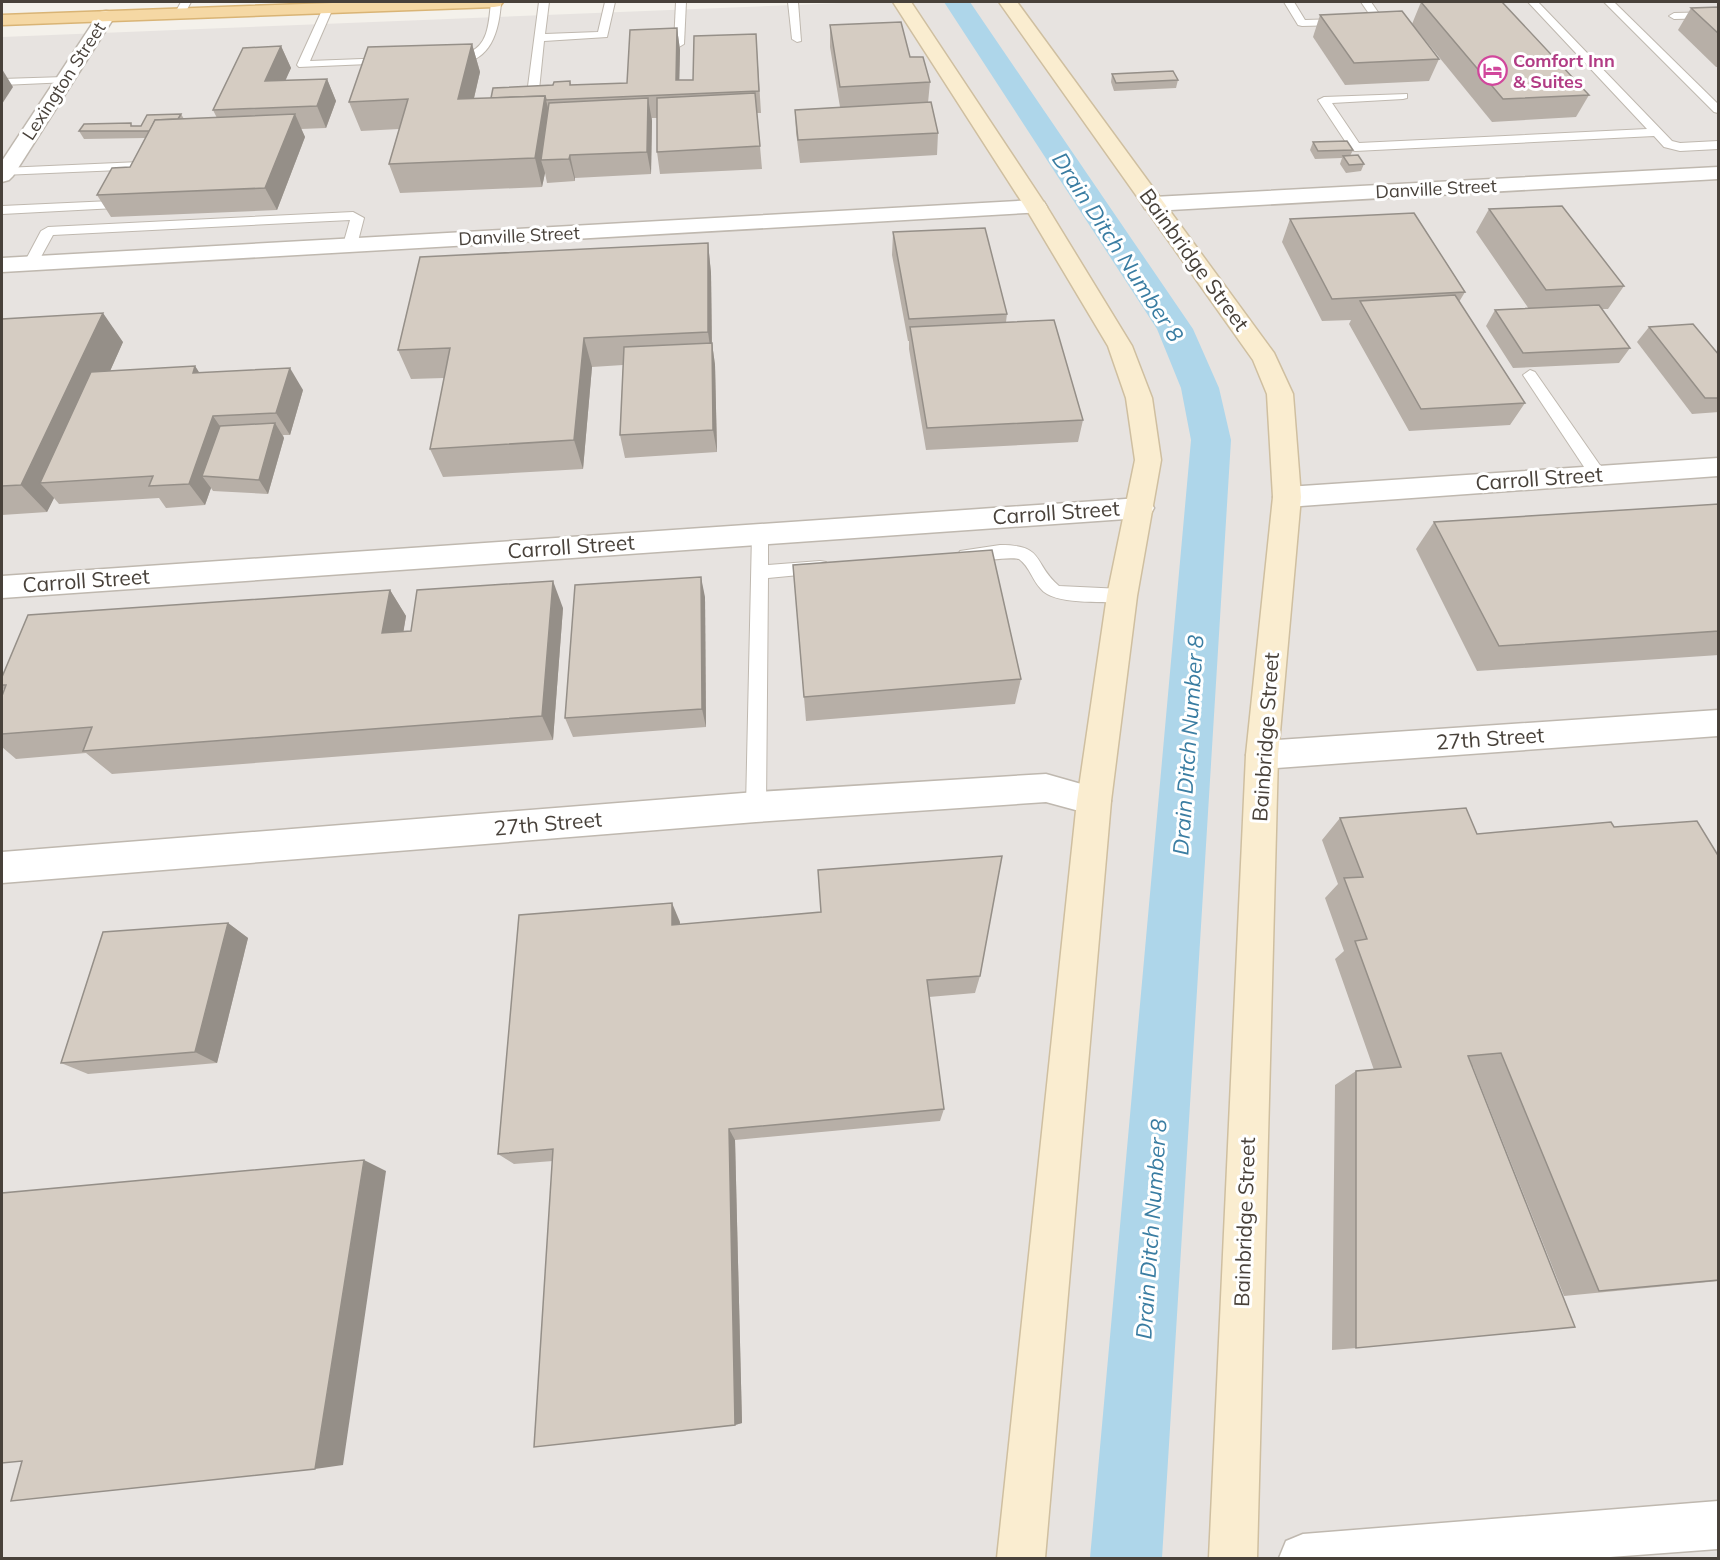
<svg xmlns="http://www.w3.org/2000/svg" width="1720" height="1560" font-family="Mulish,sans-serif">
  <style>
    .industrial { fill: #e7e3e0 }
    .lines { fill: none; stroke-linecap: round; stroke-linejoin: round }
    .canal { fill: #aed6ea; fill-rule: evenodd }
    .lane-casing { stroke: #bfb8af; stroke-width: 2 }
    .street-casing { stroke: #bfb8af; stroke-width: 3 }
    .secondary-casing { stroke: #cfbfa0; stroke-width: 3 }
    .primary-casing { stroke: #d9b475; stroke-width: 3 }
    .lane { fill: #fff; fill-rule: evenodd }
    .street { fill: #fff; fill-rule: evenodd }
    .secondary { fill: #faedd0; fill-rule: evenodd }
    .primary { fill: #f5d8a4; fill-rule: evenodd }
    .wall { fill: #b7afa7 }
    .shaded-wall { fill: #958f88 }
    .building { fill: #d5ccc2; stroke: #958f88; stroke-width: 1.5 }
    .labels { text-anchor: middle; stroke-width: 6; stroke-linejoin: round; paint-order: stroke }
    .far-hotel-label { font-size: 18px; font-weight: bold; fill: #b23c85; stroke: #fff; text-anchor: start }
    .far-street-label { font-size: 18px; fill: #48413a; stroke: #fff }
    .street-label { font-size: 21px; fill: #48413a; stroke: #fff }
    .water-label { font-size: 22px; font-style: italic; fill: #3a7da2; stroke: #fff }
  </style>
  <rect width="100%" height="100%" fill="#f4f1eb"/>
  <polygon class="industrial" points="867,2 1718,2 1718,1558 2,1558 2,37"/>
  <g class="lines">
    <polygon class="canal" points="944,2 970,2 1193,329 1219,388 1231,440 1162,1558 1090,1558 1191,440 1181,388 1157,329"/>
    <defs>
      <g id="lane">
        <polygon points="181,2 191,2 184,15 180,16 175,13"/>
        <path d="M491 2H501C499 35 488 70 446 61V57C454 55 462 55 470 52 489 44 489 20 491 2Z"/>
        <path d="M539 2H549L545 34 598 32 605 2H615L607 37 544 41 539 90H551L557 93C550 99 534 100 527 94Z"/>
        <polygon points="676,2 686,2 684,44 679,47 674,44"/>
        <polygon points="788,2 798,2 801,41 797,42 792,39"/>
        <polygon points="1284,2 1294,2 1305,20 1372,18 1361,2 1371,2 1384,21 1379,24 1302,26 1298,25"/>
        <polygon points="1528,2 1538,2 1672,141 1680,143 1718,141 1718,149 1680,151 1664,147 1654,136 1355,151 1351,150 1318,100 1324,97 1407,94 1407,98 1403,99 1332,103 1359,143 1647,129"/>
        <polygon points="1604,2 1614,2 1718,104 1718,113 1714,112"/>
        <polygon points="328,5 333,8 310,61 388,58 392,59 392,63 299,67 297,65 323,8"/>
        <polygon points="1718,12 1718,18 1674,19 1669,16 1674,13"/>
        <polygon points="65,77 69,78 69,82 2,85 2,79"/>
        <polygon points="140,162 146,166 144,169 2,175 2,169 4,168"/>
        <polygon points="111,201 116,202 117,205 116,208 2,214 2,206"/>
        <polygon points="353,212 364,218 357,245 350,249 343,245 350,220 53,235 36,266 26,266 24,263 41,231 48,227"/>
        <polygon points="1530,370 1535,372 1604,471 1606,475 1604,479 1592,479 1523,375"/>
        <polygon points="760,528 766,530 768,534 768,565 820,561 826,562 829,567 826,572 820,573 768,578 766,807 763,813 756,816 749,813 746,807 752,534 754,530"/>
        <path d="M1000 545C1046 545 1032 563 1059 586L1122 589 1128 591 1131 596 1128 601 1122 603C1102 601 1053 605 1041 589 1032 580 1030 567 1019 559 1000 556 978 565 960 559L958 555 960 551Z"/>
      </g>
      <g id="street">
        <polygon points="106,11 112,12 115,16 13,176 9,180 2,182 2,161 100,12"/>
        <polygon points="1718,167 1718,179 1153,211 1145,209 1142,204 1145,199 1153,197"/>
        <polygon points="1036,200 1044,202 1047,207 1044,212 2,272 2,258"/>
        <polygon points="1718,458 1718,476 1287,507 1277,504 1273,497 1277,490 1287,487"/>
        <polygon points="1140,498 1150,501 1154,508 1150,515 1140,518 2,598 2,576"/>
        <polygon points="1718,710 1718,736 1262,769 1251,765 1246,755 1251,745 1262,741"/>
        <polygon points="1046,774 1106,791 1111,801 1106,811 1094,815 1046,802 756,822 2,883 2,852 756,792"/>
        <polygon points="1718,1501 1718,1549 1597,1558 1279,1558 1286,1541 1303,1534"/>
      </g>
      <g id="secondary">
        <polygon points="893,2 911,2 1047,207 1132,346 1152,398 1161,460 1137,596 1111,801 1045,1558 997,1558 1077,801 1107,596 1135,460 1126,398 1108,346 1025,207"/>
        <polygon points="999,2 1017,2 1274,353 1293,394 1301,497 1278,755 1257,1558 1209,1558 1246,755 1273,497 1267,394 1253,360"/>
      </g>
      <polygon id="primary" points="361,2 503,2 500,6 494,7 2,25 2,15"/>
    </defs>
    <use href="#lane" class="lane-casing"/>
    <use href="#street" class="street-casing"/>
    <use href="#secondary" class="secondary-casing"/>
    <use href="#primary" class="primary-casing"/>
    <use href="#lane" class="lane"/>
    <use href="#street" class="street"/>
    <use href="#secondary" class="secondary"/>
    <use href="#primary" class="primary"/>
  </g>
  <g class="wall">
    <polygon points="1421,2 1589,95 1576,117 1492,122 1412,24"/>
    <polygon points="1719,7 1719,67 1716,67 1678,30 1691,8"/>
    <polygon points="1320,15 1439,59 1429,81 1345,85 1313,37"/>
    <polygon points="830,25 910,57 930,82 928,103 938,133 937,155 800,163 796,132 795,110 840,107 830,47"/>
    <polygon points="677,28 680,50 679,80 693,80 756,34 761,113 757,113 762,169 660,174 657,152 657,118 652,118 651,174 575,178 575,181 547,183 545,173 542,187 400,193 389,164 399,129 361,131 349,102 472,44 480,72 474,98 491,98 570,81 571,85 627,83"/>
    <polygon points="281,46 291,68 285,80 327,79 336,101 326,128 301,129 305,137 277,210 111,217 97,195 130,167 146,138 84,139 79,131 141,126 181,114 184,119 217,118 213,110"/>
    <polygon points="1112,74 1178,80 1176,88 1114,91 1111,82"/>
    <polygon points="1313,142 1353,150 1350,156 1364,164 1361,171 1346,173 1340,164 1342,158 1315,159 1310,150"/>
    <polygon points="1489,209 1624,286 1608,309 1601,309 1630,348 1619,363 1513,368 1486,326 1495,310 1529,309 1476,232"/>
    <polygon points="1290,219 1465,292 1459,302 1525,403 1510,425 1409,431 1349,324 1351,320 1322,321 1282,242"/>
    <polygon points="893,232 1007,314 1006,322 1083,420 1078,442 926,450 909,349 909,341 908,341 892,255"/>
    <polygon points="708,243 711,273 712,343 715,365 717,452 625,458 620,435 623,365 592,367 583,469 443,477 430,449 444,378 411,379 398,350"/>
    <polygon points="2,319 123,342 110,371 195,366 199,373 303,390 290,435 283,435 284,438 268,494 213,491 211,488 205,505 166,508 159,498 59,504 54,498 47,512 2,515"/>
    <polygon points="1649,327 1719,355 1719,412 1692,414 1637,342"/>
    <polygon points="1719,504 1719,655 1477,671 1416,549 1434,522"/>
    <polygon points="793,565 1021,679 1015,704 806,721"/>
    <polygon points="390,590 406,616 403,632 563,608 553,740 112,774 86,753 16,759 2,747 2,696 4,690 2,687 2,677"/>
    <polygon points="705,597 706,727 573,737 565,718"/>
    <polygon points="1340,818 1477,834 1614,827 1719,857 1719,1281 1564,1296 1473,1067 1472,1067 1356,1348 1332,1350 1335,1085 1356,1071 1374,1070 1335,959 1344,951 1325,898 1338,884 1322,840"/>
    <polygon points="680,922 680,924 980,976 975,993 929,997 944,1109 940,1121 735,1140 742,1423 735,1425 553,1161 514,1164 498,1154"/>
    <polygon points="228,923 248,938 217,1063 88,1074 61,1063"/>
  </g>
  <g class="shaded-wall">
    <polygon points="677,28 680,50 679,94 676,80"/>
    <polygon points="472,44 480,72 467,128 458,99"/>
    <polygon points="281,46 291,68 275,104 265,81"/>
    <polygon points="2,69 13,87 2,104"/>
    <polygon points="327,79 336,101 326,128 317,106"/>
    <polygon points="545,96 552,124 541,160 545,173 542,187 535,158"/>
    <polygon points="648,98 652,121 651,174 647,152"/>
    <polygon points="295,114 305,137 277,210 265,188"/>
    <polygon points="570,155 575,178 575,181 569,159"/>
    <polygon points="708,243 711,273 712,361 708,332"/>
    <polygon points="103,313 123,342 61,481 40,483 54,498 47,512 21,485"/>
    <polygon points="584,338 592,367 583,469 574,440"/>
    <polygon points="712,343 715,365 717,452 713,430"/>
    <polygon points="195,366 210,389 193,373"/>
    <polygon points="290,368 303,390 290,435 276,413"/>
    <polygon points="213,416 228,438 202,476 211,488 205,505 189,484"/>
    <polygon points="275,423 284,438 268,494 259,480"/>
    <polygon points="701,577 705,597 706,727 702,709"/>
    <polygon points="553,581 563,608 553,740 542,716"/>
    <polygon points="390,590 406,616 399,659 382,633"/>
    <polygon points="672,903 680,922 679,944 672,925"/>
    <polygon points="228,923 248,938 217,1063 195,1052"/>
    <polygon points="729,1129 735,1140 742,1423 735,1425"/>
    <polygon points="364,1160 386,1171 343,1465 315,1469"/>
  </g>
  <g class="building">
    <polygon points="1421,2 1502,2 1589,95 1503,99"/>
    <polygon points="1719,7 1719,34 1691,8"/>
    <polygon points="1402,11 1439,59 1354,63 1320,15"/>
    <polygon points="901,22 910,57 923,57 930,82 840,87 830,25"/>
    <polygon points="677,28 676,80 693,80 694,36 756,34 759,91 546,100 545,96 491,98 493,88 553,85 554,82 570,81 570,85 627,83 630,30"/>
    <polygon points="472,44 458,99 545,96 535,158 389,164 408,99 349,102 368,47"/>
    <polygon points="281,46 265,81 327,79 317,106 213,110 243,48"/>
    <polygon points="1173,71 1178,80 1116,83 1112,74"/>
    <polygon points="755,93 760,146 657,152 657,98"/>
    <polygon points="648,98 647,152 570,155 569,159 541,160 549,103"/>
    <polygon points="931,102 938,133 798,140 795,110"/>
    <polygon points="181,114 178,119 155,120 150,131 79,131 84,124 131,123 131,126 141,126 147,115"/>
    <polygon points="295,114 265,188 97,195 112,168 130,167 155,120"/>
    <polygon points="1347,141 1353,150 1318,151 1313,142"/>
    <polygon points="1358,155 1364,164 1349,165 1343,156"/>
    <polygon points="1562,206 1624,286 1546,290 1489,209"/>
    <polygon points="1414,213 1465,292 1332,299 1290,219"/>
    <polygon points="985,228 1007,314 909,319 893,232"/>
    <polygon points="708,243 708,332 584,338 574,440 430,449 450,348 398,350 420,257"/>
    <polygon points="1455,295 1525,403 1421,409 1360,301"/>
    <polygon points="1599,305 1630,348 1523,353 1495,310"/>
    <polygon points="103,313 21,485 2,486 2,319"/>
    <polygon points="1054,320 1083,420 927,428 910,327"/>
    <polygon points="1693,324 1719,355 1719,398 1705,398 1649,327"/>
    <polygon points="712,343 713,430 620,435 624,347"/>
    <polygon points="195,366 193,373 290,368 276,413 213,416 189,484 149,486 153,476 40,483 91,372"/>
    <polygon points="275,423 259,480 202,476 220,426"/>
    <polygon points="1719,504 1719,631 1499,646 1434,522"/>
    <polygon points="992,550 1021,679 804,697 793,565"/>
    <polygon points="701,577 702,709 565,718 575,585"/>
    <polygon points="553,581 542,716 83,751 92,727 2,734 2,696 6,685 2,685 2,677 28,615 390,590 382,633 411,631 417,590"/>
    <polygon points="1466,808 1477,834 1611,822 1614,827 1697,821 1719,857 1719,1280 1599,1291 1501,1053 1468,1056 1575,1327 1356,1348 1356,1071 1401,1067 1355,941 1367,939 1344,878 1363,877 1340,818"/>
    <polygon points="1002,856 980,976 927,980 944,1109 729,1129 735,1425 534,1447 553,1149 498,1154 519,915 672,903 672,925 821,912 818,870"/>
    <polygon points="228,923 195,1052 61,1063 103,932"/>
    <polygon points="364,1160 315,1469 11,1501 22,1461 2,1463 2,1193"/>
  </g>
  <defs>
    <symbol id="hotel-ring" viewBox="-11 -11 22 22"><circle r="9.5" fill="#fff" stroke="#d1479c" stroke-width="1.5"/><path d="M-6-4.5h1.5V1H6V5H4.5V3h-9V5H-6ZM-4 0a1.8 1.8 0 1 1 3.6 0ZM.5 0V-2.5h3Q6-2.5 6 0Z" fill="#d1479c"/></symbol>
  </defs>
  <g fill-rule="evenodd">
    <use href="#hotel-ring" x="1476" y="54" width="33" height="33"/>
  </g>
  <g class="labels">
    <g class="far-hotel-label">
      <text x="1513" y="67">Comfort Inn<tspan x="1513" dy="21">&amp; Suites</tspan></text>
    </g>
    <g class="far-street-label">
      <text transform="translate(64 81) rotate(-57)" y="6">Lexington Street</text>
      <text transform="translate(1436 189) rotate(-3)" y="6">Danville Street</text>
      <text transform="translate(519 236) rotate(-3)" y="6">Danville Street</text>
    </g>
    <g class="street-label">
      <text transform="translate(1194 260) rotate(54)" y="7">Bainbridge Street</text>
      <text transform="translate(1539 479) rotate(-4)" y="7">Carroll Street</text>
      <text transform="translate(1056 513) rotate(-4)" y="7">Carroll Street</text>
      <text transform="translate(571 547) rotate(-4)" y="7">Carroll Street</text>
      <text transform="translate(86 581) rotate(-4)" y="7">Carroll Street</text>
      <text transform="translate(1266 737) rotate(-86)" y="7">Bainbridge Street</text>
      <text transform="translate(1490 739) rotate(-4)" y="7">27th Street</text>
      <text transform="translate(548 824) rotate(-5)" y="7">27th Street</text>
      <text transform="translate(1245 1222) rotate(-88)" y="7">Bainbridge Street</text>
    </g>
    <g class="water-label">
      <text transform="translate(1118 247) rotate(57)" y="8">Drain Ditch Number 8</text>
      <text transform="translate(1188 745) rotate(-86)" y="8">Drain Ditch Number 8</text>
      <text transform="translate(1151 1229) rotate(-86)" y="8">Drain Ditch Number 8</text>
    </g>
  </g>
  <rect width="1720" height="1560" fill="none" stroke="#48413a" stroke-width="6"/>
</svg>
